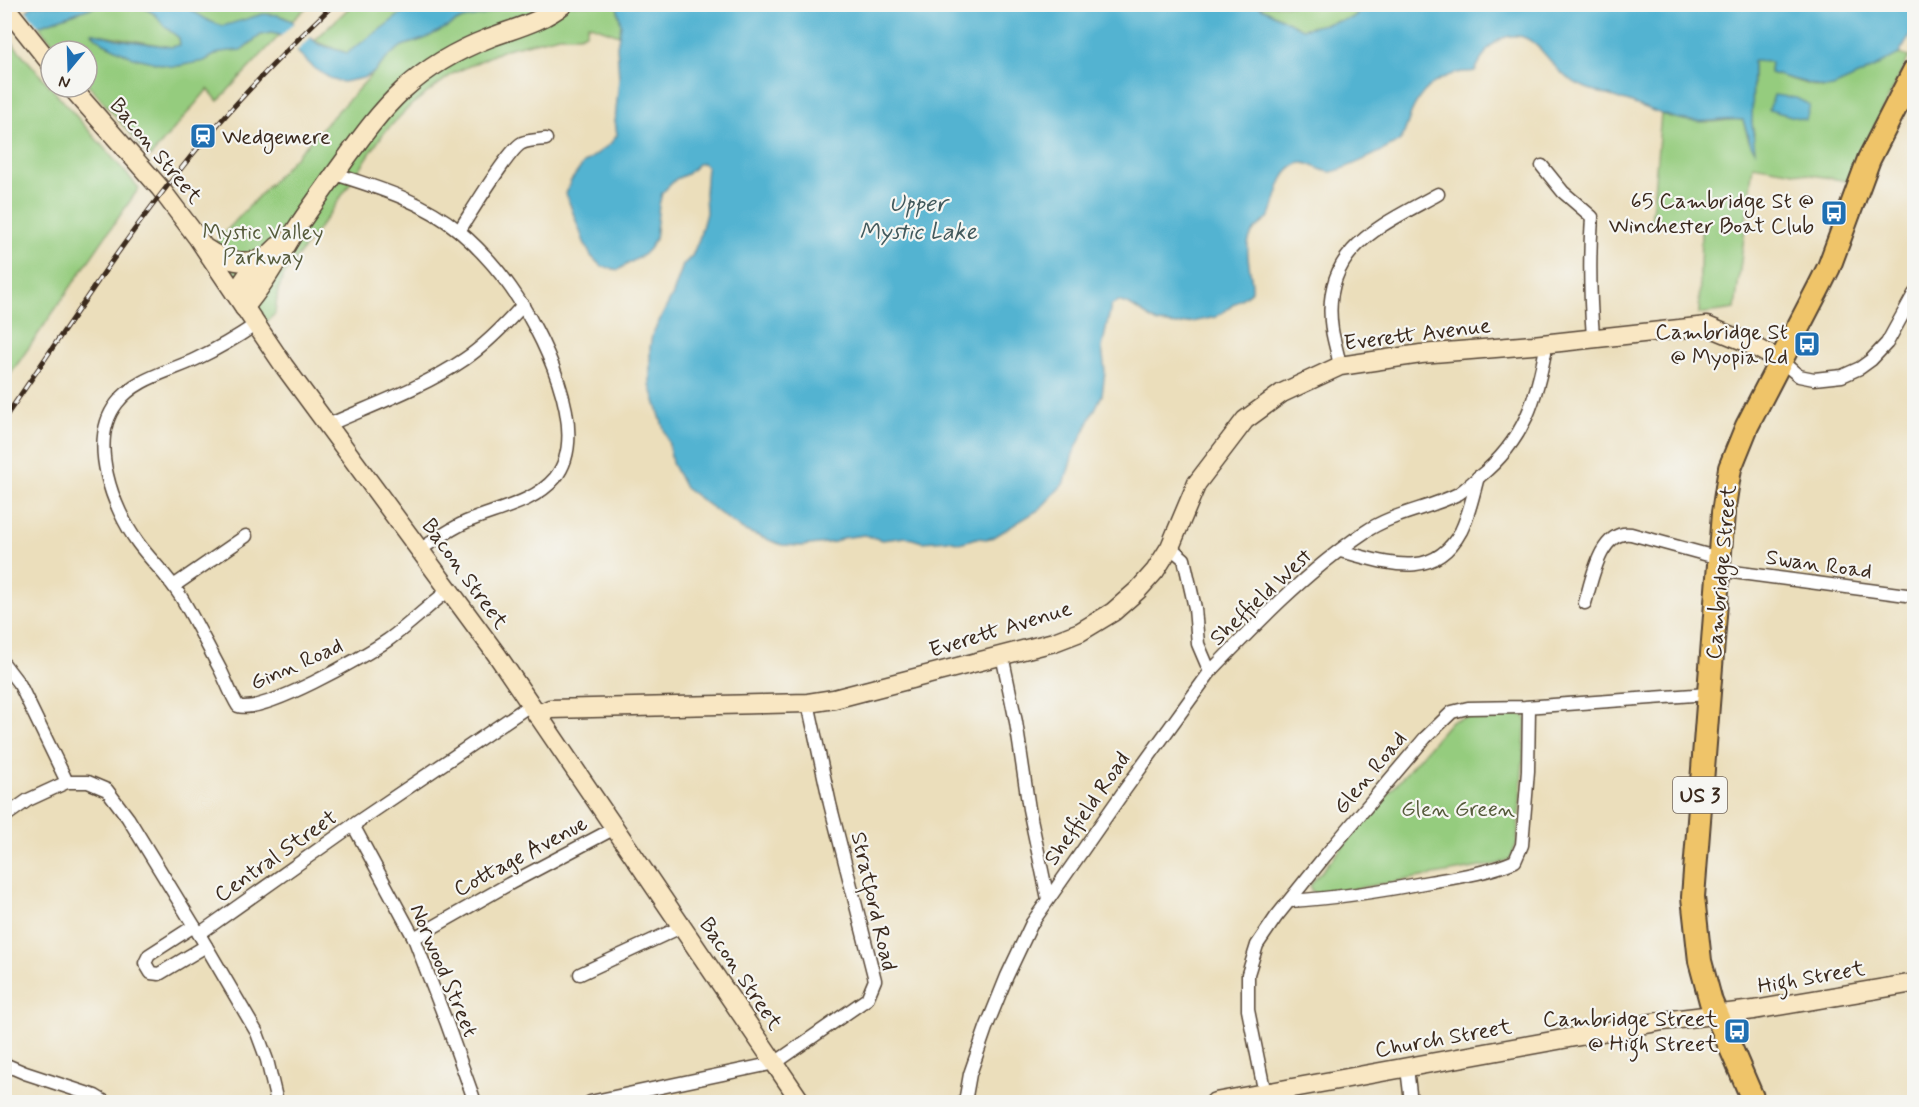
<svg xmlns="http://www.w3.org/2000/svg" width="1919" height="1107" font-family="Mynerve,sans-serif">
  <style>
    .green { fill: #95cc7e; stroke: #687b4e; stroke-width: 1.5 }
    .water { fill: #52b3d1; stroke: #466e78; stroke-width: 1.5 }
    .pier { fill: #ebdebb }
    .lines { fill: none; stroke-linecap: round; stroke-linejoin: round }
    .street-casing { stroke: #554536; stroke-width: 15 }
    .secondary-casing { stroke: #554536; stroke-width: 21 }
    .highway-casing { stroke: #554536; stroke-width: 26 }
    .street { stroke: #fff; stroke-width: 12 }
    .secondary { stroke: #f9e7c3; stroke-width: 18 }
    .highway { stroke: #efc469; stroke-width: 22 }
    .rail-casing { stroke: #3b2a1e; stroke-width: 5 }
    .rail { stroke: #f6f6f2; stroke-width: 3; stroke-dasharray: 9; stroke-linecap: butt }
    .labels { text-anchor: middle; stroke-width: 4.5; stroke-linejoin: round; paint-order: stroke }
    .shield { fill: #f6f6f2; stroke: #73675e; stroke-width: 1.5 }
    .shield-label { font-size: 21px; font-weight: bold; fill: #3b2a1e }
    .poi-label { font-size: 22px; fill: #3b2a1e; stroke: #f6f6f2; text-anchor: end }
    .street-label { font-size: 22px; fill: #3b2a1e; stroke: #f6f6f2 }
    .park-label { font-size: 22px; fill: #565b3b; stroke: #f6f6f2 }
    .water-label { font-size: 24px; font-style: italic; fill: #435a5d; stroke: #f6f6f2 }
  </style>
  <rect width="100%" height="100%" fill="#f6f6f2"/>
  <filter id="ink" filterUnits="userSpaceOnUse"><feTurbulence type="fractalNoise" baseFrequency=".0167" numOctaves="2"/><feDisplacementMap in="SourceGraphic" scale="12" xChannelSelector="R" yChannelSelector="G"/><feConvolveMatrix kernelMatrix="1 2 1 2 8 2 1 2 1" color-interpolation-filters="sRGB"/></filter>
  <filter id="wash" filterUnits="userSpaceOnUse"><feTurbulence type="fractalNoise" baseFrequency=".008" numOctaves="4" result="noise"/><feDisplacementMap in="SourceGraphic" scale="24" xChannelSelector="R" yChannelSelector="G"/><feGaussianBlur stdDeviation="1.35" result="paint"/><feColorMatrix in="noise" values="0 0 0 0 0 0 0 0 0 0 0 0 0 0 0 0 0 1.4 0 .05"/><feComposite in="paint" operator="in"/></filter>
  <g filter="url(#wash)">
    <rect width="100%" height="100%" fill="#ebdebb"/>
    <g class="green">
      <polygon points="99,5 140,5 156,15 164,26 179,38 180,45 171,47 92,33 102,42 133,57 173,67 204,61 220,52 245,48 261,35 271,33 280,35 218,101 208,89 150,157 87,83 87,51 60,51 38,26"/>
      <path d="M183 5H309L292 21C275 11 260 13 243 21 237 23 231 26 224 26 210 25 194 13 183 5Z"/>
      <polygon points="352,5 412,5 385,26 347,53 314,41"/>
      <polygon points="510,5 617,5 621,25 619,35 588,24 586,33 579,36 559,36 506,49 454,73 411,105 383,134 333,209 284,275 278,290 275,314 266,322 215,243 390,55 402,46 424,39 462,19 484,14"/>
      <polygon points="1256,5 1369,5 1352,18 1302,29"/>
      <polygon points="14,45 139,188 5,382 4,51"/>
      <path d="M1899 54 1909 57 1847 181 1753 165 1735 309 1699 314 1701 230 1691 221 1651 224 1661 114C1676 119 1692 122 1709 122 1721 122 1731 118 1743 120L1749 141 1754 134 1752 123 1753 61H1771L1770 73 1821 88 1833 87Z"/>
      <polygon points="1518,713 1525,716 1526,720 1517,843 1510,859 1498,864 1317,895 1311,890 1310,886 1315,879 1451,721 1472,716"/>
    </g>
    <g class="water">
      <polygon points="34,5 99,5 38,26 5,51 5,28"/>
      <polygon points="140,5 183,5 209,21 223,26 263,14 278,15 292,21 318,44 347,53 385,26 412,5 510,5 484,15 462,19 424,39 402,46 390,55 373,73 363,78 343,82 333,80 315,69 280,35 271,33 261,35 241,50 220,52 204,61 173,67 132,57 102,42 91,32 117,39 171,47 180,45 179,38 164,26 156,15"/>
      <path d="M1256 5 1302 29 1352 18 1369 5H1458L1464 10 1490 4H1914V29L1899 54 1860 75 1833 87 1825 88 1770 73 1771 62 1753 61 1752 123 1755 150 1751 145 1743 120C1726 118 1709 123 1692 121 1669 119 1648 108 1626 101 1606 94 1583 90 1566 77 1551 66 1538 38 1518 36 1495 34 1484 53 1475 71 1469 73 1463 71 1457 73 1435 78 1420 92 1411 113 1409 119 1404 135 1401 139 1395 146 1340 172 1330 172 1318 172 1308 158 1296 165 1278 175 1278 197 1271 213 1266 226 1251 224 1248 245 1246 261 1253 275 1252 291L1216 317 1178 325 1158 323 1130 305 1118 301 1111 306 1102 348 1105 371 1102 395 1073 454 1065 482 1040 509 994 537 988 539 976 538 960 543 949 540 922 542 906 537 882 540 864 535 842 538 835 542 801 546 782 545 743 530 685 488 672 463 669 445 650 385V348L652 335 673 294 683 265 692 256 699 239 706 213 705 193 707 166 703 163 698 164 687 174 676 179 662 193 659 205 655 239 649 249 643 255 618 270 601 266 591 256 584 242 566 194 570 182 583 164 610 144 617 135 615 121 619 79 617 46 621 25 617 5Z"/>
      <polygon points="1774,95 1796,98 1810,105 1806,120 1769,110"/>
    </g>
    <g class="pier">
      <polygon points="24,8 40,28 17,47 5,32 4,24"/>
      <polygon points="296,21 312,36 295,53 279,38"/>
    </g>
  </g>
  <g filter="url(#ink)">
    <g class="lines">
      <defs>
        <g id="street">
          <path d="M1542 166 1563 192 1592 217C1589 258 1590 297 1593 337"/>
          <path d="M335 174C379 188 423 201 459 231 478 247 497 268 511 288 540 329 593 432 555 478 534 503 496 509 466 522 450 529 434 541 419 550"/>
          <path d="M459 231C469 216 509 149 522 143 529 140 538 140 546 139"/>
          <path d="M255 325C236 338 217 349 196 359 169 372 136 378 117 403 87 441 113 509 138 543 152 562 169 577 181 597 195 620 207 645 220 669 226 681 231 695 238 706 262 715 365 656 388 640 409 625 428 606 449 590"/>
          <polyline points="1781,361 1799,376 1814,379 1842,376 1860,368 1871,360 1887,343 1914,294"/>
          <path d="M1340 366C1338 354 1334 342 1332 330 1320 249 1379 227 1438 194"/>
          <path d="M328 425C373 405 424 387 465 359 487 344 505 325 523 305"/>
          <path d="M1340 551C1385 562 1433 583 1461 531 1469 515 1473 495 1478 477"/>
          <polyline points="1718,570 1914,596"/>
          <polyline points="175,585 246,536"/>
          <path d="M1585 603C1592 580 1600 529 1631 534L1719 558"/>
          <polyline points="1002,655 1016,722 1029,809 1048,899"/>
          <polyline points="4,664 20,685 67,782"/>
          <path d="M1210 672C1258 622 1307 571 1365 532 1393 513 1428 509 1458 494 1465 490 1472 482 1479 477 1525 440 1537 398 1547 342"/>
          <polyline points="4,817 28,800 67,782 88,782 107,790 128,818 199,934"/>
          <polyline points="353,825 414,938 446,1021 475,1102"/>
          <path d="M1290 901C1337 898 1382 891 1429 882 1458 877 1487 873 1515 861L1522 845 1528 771 1529 707"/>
          <polyline points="194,926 149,955 145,963 151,973 159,974 206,946"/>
          <polyline points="414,938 509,884 615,828"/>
          <polyline points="580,974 681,927"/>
          <polyline points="4,1064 25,1073 95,1096 105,1102"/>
          <polyline points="1407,1068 1411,1102"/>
          <polyline points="1265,1094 1248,1010 1248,974 1257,945 1276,917 1325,856 1425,738 1452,712 1468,708 1525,707 1708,694"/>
          <polyline points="277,1102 267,1060 257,1033 199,934 353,825 530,705"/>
          <polyline points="590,1102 775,1063 867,999 875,980 830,804 808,703"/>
          <polyline points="965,1102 970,1074 986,1028 1007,976 1032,923 1124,791 1210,672 1198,644 1195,608 1184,559 1170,547"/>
        </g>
        <g id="secondary">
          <polyline points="4,5 51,64"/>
          <polyline points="71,87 160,188 197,237 284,366 497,655 801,1102"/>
          <path d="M207 249C224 261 246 266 266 257"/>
          <polyline points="235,293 246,277 278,246"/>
          <path d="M244 308C264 285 279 257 295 231 307 212 321 194 334 175 356 145 376 115 403 90 428 67 458 50 489 38 515 28 542 22 564 4"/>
          <polyline points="537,715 550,709 808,703 834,699 1054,642 1080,632 1113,612 1138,590 1155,571 1170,547 1197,483 1245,420 1282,393 1340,366 1421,354 1533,345 1707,326 1746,342 1781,361"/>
          <polyline points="1215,1102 1663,1021 1754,1010 1914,983"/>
        </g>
        <polyline id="highway" points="1754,1102 1711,1002 1700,961 1693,897 1723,513 1730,468 1747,426 1819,287 1829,267 1869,159 1914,71"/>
      </defs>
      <use href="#street" class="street-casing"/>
      <use href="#secondary" class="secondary-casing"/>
      <use href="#highway" class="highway-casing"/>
      <use href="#street" class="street"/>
      <use href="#secondary" class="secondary"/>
      <use href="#highway" class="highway"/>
      <defs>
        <path id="rail" d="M4 419C63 334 119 245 184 165 230 107 281 55 334 4"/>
      </defs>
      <use href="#rail" class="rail-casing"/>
      <use href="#rail" class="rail"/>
    </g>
  </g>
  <defs>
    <symbol id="station-square" viewBox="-11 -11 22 22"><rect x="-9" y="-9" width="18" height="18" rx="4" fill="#1f6fb2" stroke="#f6f6f2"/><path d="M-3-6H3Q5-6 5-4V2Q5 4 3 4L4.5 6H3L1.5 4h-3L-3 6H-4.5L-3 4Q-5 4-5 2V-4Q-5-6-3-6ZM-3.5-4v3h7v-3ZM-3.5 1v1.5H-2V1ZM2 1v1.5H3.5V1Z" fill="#fff"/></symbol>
    <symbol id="bus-square" viewBox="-11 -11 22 22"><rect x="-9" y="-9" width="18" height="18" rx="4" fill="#1f6fb2" stroke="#f6f6f2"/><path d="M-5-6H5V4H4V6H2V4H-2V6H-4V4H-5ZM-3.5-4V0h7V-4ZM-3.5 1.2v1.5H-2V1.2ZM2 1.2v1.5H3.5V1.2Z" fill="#fff"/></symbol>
  </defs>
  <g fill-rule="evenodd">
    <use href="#station-square" x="188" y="121" width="30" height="30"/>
    <use href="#bus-square" x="1819" y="198" width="30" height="30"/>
    <use href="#bus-square" x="1792" y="329" width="30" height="30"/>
    <use href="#bus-square" x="1722" y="1016" width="30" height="30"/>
  </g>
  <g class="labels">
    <rect class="shield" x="1673" y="777" width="54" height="36" rx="4.5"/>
    <g class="shield-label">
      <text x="1700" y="802">US 3</text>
    </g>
    <g class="poi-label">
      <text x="222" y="144" text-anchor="start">Wedgemere</text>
      <text x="1814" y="208">65 Cambridge St @<tspan x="1814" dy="25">Winchester Boat Club</tspan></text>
      <text x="1788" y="339">Cambridge St<tspan x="1788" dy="25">@ Myopia Rd</tspan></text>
      <text x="1718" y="1026">Cambridge Street<tspan x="1718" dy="25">@ High Street</tspan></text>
    </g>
    <g class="street-label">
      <text transform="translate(157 150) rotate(50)" y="8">Bacon Street</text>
      <text transform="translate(1417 333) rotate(-7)" y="8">Everett Avenue</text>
      <text transform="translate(1819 563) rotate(8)" y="8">Swan Road</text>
      <text transform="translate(1720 572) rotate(-85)" y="8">Cambridge Street</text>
      <text transform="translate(466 573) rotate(54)" y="8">Bacon Street</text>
      <text transform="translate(1260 596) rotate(-43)" y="8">Sheffield West</text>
      <text transform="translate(1000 628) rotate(-17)" y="8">Everett Avenue</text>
      <text transform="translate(296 663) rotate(-24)" y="8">Ginn Road</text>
      <text transform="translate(1369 772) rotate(-50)" y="8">Glen Road</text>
      <text transform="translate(1086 808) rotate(-55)" y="8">Sheffield Road</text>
      <text transform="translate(275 855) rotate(-35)" y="8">Central Street</text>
      <text transform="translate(520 855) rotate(-28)" y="8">Cottage Avenue</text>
      <text transform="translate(875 901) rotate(77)" y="8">Stratford Road</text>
      <text transform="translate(445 970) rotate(67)" y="8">Norwood Street</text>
      <text transform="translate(742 973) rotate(56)" y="8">Bacon Street</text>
      <text transform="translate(1811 976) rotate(-10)" y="8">High Street</text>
      <text transform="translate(1443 1037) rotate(-10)" y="8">Church Street</text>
    </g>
    <g class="park-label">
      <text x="263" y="239">Mystic Valley<tspan x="263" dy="25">Parkway</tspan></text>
      <text x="1458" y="816">Glen Green</text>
    </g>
    <g class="water-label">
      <text x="918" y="211">Upper<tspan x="918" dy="28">Mystic Lake</tspan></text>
    </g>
  </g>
  <rect width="1919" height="1107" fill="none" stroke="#f6f6f2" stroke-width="24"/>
  <g transform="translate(69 69) rotate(199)"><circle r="28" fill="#f6f6f2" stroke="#aba49d" stroke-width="1.5"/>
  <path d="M0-4.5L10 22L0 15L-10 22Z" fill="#1f6fb2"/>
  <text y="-9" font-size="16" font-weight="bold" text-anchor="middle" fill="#3b2a1e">N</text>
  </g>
</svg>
